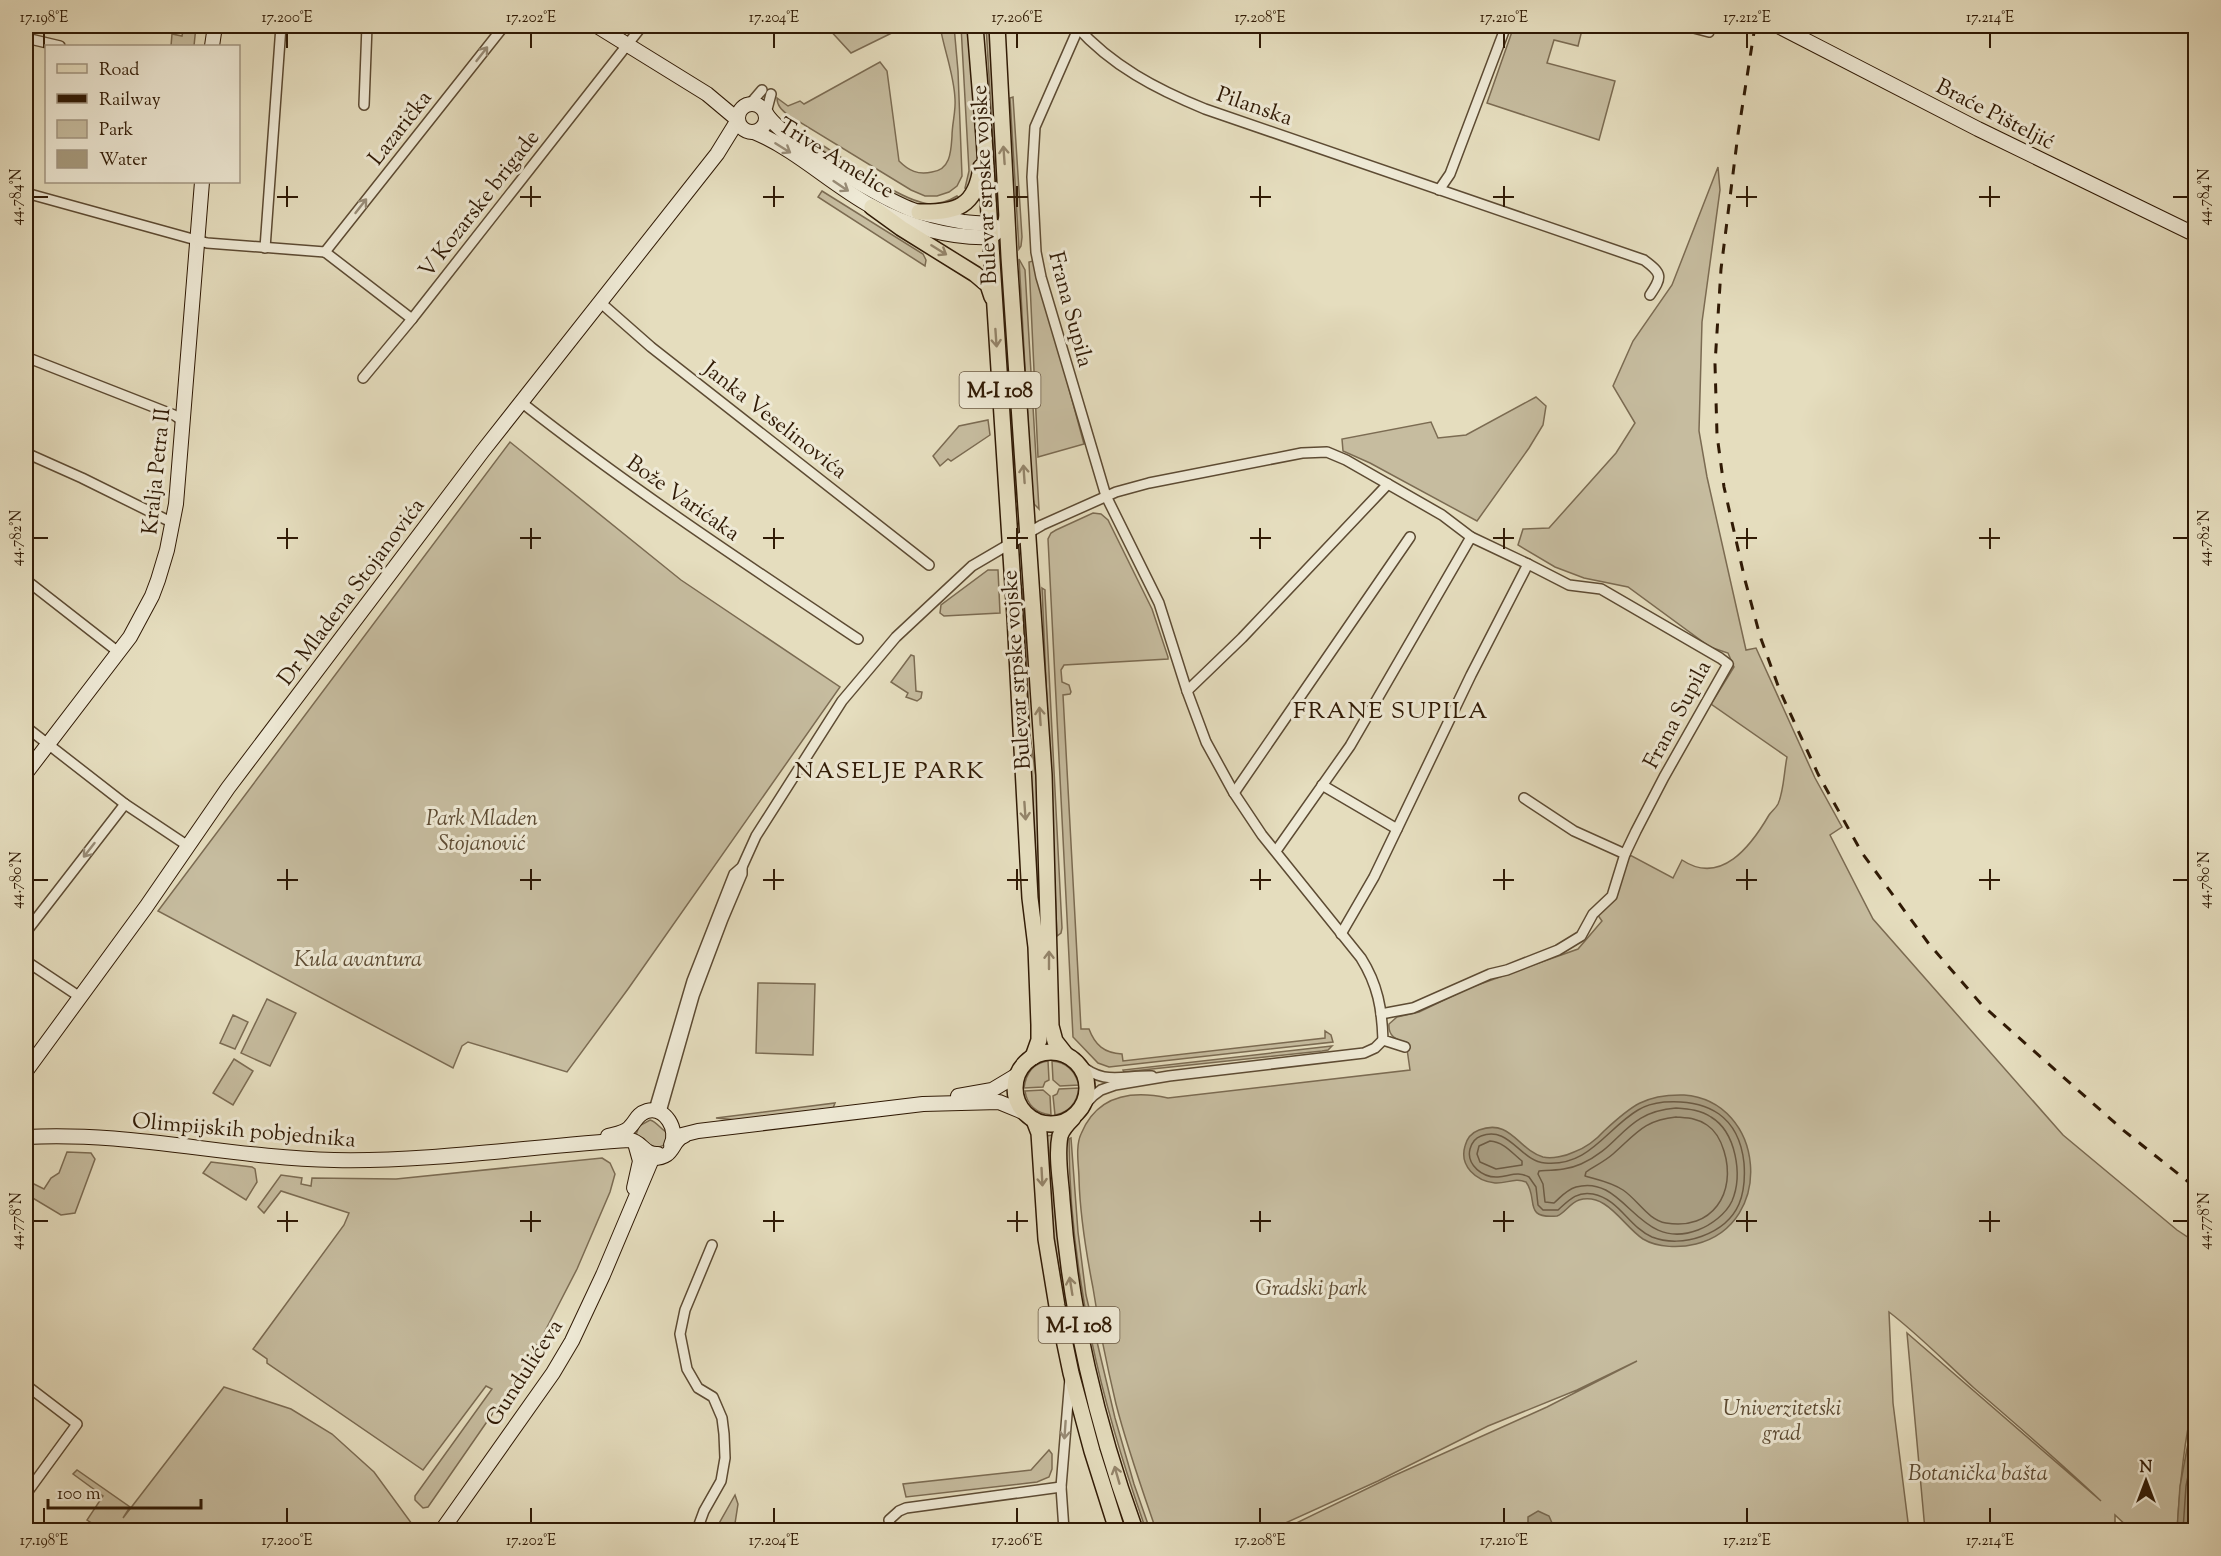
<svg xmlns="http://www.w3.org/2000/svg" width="2221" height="1556" font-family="'Sorts Mill Goudy',serif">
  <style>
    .green { fill: #c6bc9f; stroke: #7b6b52; stroke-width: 1.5 }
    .water { fill: #a79b7f; stroke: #77674e; stroke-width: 1.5 }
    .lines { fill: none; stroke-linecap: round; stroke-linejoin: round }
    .shore { stroke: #6c5a42; stroke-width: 1.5 }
    .street-casing { stroke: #5d4b33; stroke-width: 12 }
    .secondary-casing { stroke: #301a05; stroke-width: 16 }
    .primary-casing { stroke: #301a05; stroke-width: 18 }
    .street { stroke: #eee9d5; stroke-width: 9 }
    .secondary { stroke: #eee9d5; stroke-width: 14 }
    .primary { stroke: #e5ddbe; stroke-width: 15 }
    .rail { stroke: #301a05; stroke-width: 3; stroke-dasharray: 10 10; stroke-linecap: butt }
    .oneway { stroke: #988c77 }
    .oneway2 { stroke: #94856b }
    .ticks { fill: none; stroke: #301a05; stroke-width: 2 }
    .labels { text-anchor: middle; stroke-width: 6; stroke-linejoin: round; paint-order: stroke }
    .shield { fill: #eee9d5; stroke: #695843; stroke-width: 1.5 }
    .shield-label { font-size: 21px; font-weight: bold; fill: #301a05 }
    .street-label { font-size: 22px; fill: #301a05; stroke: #eee9d5 }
    .park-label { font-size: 22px; font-style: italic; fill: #5d4b33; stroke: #eee9d5 }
    .neighbourhood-label { font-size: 24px; letter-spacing: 1.5px; fill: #301a05; stroke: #eee9d5 }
    .neatline { fill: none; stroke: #301a05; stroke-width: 2 }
    .ticks-label { font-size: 15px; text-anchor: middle; fill: #301a05 }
  </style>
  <rect width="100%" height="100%" fill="#e5ddbe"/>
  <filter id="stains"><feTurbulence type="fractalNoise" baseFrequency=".00333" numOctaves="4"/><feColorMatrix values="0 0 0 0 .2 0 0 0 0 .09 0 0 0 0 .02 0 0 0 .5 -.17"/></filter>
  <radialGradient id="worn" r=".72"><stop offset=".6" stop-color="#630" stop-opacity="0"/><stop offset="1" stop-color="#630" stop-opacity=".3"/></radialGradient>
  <g class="green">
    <polygon points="184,26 196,26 194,46 171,46 172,34 182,36"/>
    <polygon points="828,26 906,26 851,53 827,27"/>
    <path d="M937 26H954L958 71 962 176 957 186 949 192 937 196H925L911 190 788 115C782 110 777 106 777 98L788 106 800 101 804 104 880 62 887 71 899 161C909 171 918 175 932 172 951 170 951 150 952 136 952 124 956 111 955 99 954 74 944 50 940 26Z"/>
    <polygon points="961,26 970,26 979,153 978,168 968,192 965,188 969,171"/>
    <polygon points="986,26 993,26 1001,212 997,209"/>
    <polygon points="1514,26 1583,26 1578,46 1554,40 1547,63 1615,81 1599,140 1487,103"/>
    <polygon points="1013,97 1022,237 1021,246 1019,249 1010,98"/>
    <path d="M807 136C839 153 897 201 930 204 940 204 949 201 957 196L960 199 954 203 917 205 893 195 803 138Z"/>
    <path d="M1718 167 1720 190 1702 322 1699 431 1707 477 1746 650 1756 648 1815 778 1842 827 1830 835 1873 919 2063 1135 2177 1230 2195 1242V1394C2184 1439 2180 1485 2177 1530H2131L2115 1515V1530H1925L1907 1333 2101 1501C2060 1462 2017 1425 1974 1388 1946 1363 1919 1335 1889 1312L1893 1403 1909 1530H1282L1391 1477 1547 1407 1637 1361 1577 1390 1488 1426 1378 1481 1270 1530H1156C1142 1489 1127 1447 1116 1404 1107 1366 1099 1327 1093 1288 1086 1252 1080 1216 1079 1179 1079 1166 1075 1147 1081 1134 1097 1095 1131 1090 1168 1098L1410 1070 1406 1042C1396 1040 1388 1036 1389 1024L1397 1017 1419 1012 1469 988 1578 949 1602 921 1597 914 1622 874 1630 855 1673 878 1682 860C1721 886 1751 846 1769 815 1772 811 1776 808 1778 804 1784 791 1784 771 1787 757L1711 704 1734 667 1728 653 1710 647 1628 587 1584 578 1555 567 1518 545 1523 529 1549 528 1616 453 1635 423 1613 386 1633 341 1672 285Z"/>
    <polygon points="822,191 923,254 926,260 925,266 818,197"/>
    <polygon points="1003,259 1018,501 1016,502 1000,260"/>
    <polygon points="1019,259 1025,270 1039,509 1034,504 1032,493"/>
    <polygon points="1033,261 1035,263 1084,444 1038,457 1029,262"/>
    <polygon points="1536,397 1546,406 1543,425 1529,448 1477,521 1370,463 1343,451 1342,439 1431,422 1438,438 1466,435"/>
    <polygon points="988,420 990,435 951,461 948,459 940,466 933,456 959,426"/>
    <polygon points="510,442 681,580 840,687 628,989 567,1072 468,1042 462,1046 453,1068 158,911"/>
    <path d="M1093 513 1101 514 1108 520 1152 609 1168 657V659L1064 665 1061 670 1062 682 1069 685 1071 692 1070 694 1063 695 1081 1029H1089C1095 1045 1104 1053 1122 1054L1123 1061 1325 1038V1031L1331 1035 1333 1042 1109 1067 1098 1063 1073 1037 1048 539 1051 533 1056 530Z"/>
    <polygon points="988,570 998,570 1000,613 944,616 940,613 941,605"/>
    <polygon points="1042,588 1045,590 1045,593 1062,928 1061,933 1057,936"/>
    <polygon points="1020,589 1023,589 1030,735 1037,784 1045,912 1040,928"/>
    <polygon points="911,655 914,656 916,691 922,692 921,698 917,701 906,697 908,693 891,682"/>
    <polygon points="758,983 815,984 813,1055 756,1053"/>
    <polygon points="267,999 296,1013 270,1066 241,1053"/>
    <polygon points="233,1015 248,1022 235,1049 220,1043"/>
    <polygon points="1332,1046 1328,1050 1322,1051 1124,1072 1123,1070"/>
    <polygon points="234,1059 253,1071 233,1105 213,1093"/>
    <path d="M1048 1061 1049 1080 1045 1082 1043 1087 1024 1088C1026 1073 1033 1063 1048 1061Z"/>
    <path d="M1052 1061C1067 1062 1075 1071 1079 1085L1060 1086 1053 1080Z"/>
    <path d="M1079 1088C1077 1103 1069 1112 1055 1115L1053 1096 1057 1094 1059 1089Z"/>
    <path d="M1043 1090 1050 1096 1051 1115C1037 1113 1027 1105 1025 1091Z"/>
    <polygon points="835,1103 833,1108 737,1120 716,1118"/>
    <path d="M650 1120C658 1122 661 1131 669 1133L667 1143C652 1154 649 1141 636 1135L639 1126Z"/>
    <polygon points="1053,1135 1056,1220 1062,1276 1129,1530 1124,1530 1083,1394 1052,1248 1046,1136"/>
    <path d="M1071 1138 1078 1232 1086 1295 1115 1418 1134 1484 1150 1530H1146C1102 1405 1069 1273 1069 1139Z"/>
    <polygon points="67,1152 91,1153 95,1159 75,1213 61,1215 26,1194 26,1180 44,1189 51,1178 59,1173"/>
    <polygon points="602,1158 610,1163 615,1174 610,1192 577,1269 543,1335 522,1371 428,1507 423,1508 415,1500 415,1496 492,1389 486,1386 423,1470 267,1363 267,1359 253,1349 344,1225 349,1213 281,1191 264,1213 258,1207 281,1175 302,1178 301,1184 311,1186 312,1178 396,1179"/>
    <polygon points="211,1162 252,1167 255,1169 257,1182 246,1200 203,1173"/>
    <polygon points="224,1387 291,1409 332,1434 374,1472 412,1524 413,1529 411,1530 88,1530 93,1524 87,1520 103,1496 73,1474 77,1470 130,1507 123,1518"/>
    <polygon points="1049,1450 1052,1454 1052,1469 1049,1477 1037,1482 906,1497 903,1484 1031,1470"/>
    <polygon points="735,1495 738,1504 734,1530 708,1530 709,1526 717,1527"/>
  </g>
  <g class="water">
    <path d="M1684 1095C1765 1101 1776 1224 1696 1244 1680 1248 1658 1248 1643 1239 1623 1226 1607 1192 1579 1200 1570 1203 1565 1213 1557 1216 1522 1219 1539 1199 1526 1182 1515 1177 1506 1184 1495 1183 1476 1181 1459 1166 1465 1146 1467 1138 1471 1133 1479 1130 1511 1118 1518 1150 1543 1157 1552 1159 1566 1156 1574 1152 1585 1148 1596 1140 1604 1131 1631 1106 1645 1094 1684 1095Z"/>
    <polygon points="2195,1406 2195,1530 2177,1530 2180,1486"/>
    <polygon points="1538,1511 1549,1516 1552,1523 1549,1530 1528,1529 1528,1517"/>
  </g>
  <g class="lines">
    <g class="shore">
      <path d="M1664 1102C1708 1099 1739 1116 1744 1163 1745 1176 1744 1192 1739 1204 1726 1234 1682 1249 1652 1237 1629 1227 1619 1199 1593 1194 1577 1191 1569 1200 1558 1210H1543L1538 1205 1536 1187 1529 1177C1518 1171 1510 1176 1498 1177 1483 1178 1466 1165 1470 1149 1472 1142 1475 1138 1481 1136 1509 1125 1520 1161 1545 1163 1589 1167 1606 1129 1638 1110 1646 1105 1655 1103 1664 1102Z"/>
      <path d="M1676 1108C1689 1109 1701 1110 1711 1117 1736 1132 1743 1175 1732 1201 1726 1214 1711 1225 1698 1230 1637 1253 1626 1173 1576 1187 1566 1190 1561 1197 1554 1203L1545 1202 1543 1184 1538 1174 1539 1171C1553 1170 1568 1170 1581 1164 1622 1146 1624 1112 1676 1108Z"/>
      <path d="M1676 1117C1687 1118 1698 1118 1707 1125 1716 1131 1721 1141 1724 1151 1737 1193 1712 1231 1666 1223 1648 1220 1638 1200 1623 1190 1611 1182 1599 1180 1585 1176L1586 1172C1595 1166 1605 1161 1613 1154 1636 1134 1644 1120 1676 1117Z"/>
      <path d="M1490 1141C1504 1142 1512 1153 1522 1161V1165L1496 1169 1480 1162 1477 1154 1479 1146Z"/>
      <polyline points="2183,1530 2186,1486 2196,1437"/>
    </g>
    <defs>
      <g id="street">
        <path d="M1076 26C1112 66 1156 89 1205 109L1644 260C1663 274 1662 277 1650 295"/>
        <polyline points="1686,26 1709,32"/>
        <path d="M1078 29 1035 127 1032 177 1036 252 1041 277 1106 496 1159 603 1187 691 1206 742 1234 793 1262 835 1361 958C1378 985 1382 1009 1383 1040L1405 1047"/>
        <polyline points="26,38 60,46"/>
        <polyline points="750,104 762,90"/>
        <polyline points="364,105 367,26"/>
        <polyline points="766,113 771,94"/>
        <polyline points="1439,190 1450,174 1506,26"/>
        <polyline points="26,193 207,243 325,252"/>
        <polyline points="265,248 281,26"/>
        <polyline points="325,252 412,319 642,26"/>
        <polyline points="325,252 504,26"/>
        <polyline points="601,303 651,347 929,565"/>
        <polyline points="26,357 174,415 183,421"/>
        <polyline points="363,378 412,319"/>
        <path d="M521 402C629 487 744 563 858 639"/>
        <polyline points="26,453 82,478 173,523"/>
        <polyline points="26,580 117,651"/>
        <polyline points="1187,691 1242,638 1388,484"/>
        <polyline points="26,727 125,804 188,846"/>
        <polyline points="1322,785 1397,829"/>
        <polyline points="1234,793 1410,537"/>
        <polyline points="1524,798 1574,831 1625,854"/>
        <polyline points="1276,851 1350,746 1471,537 1528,564 1471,675 1374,877 1341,934"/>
        <polyline points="26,932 125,804"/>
        <polyline points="26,961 80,997"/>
        <polyline points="1381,1014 1413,1008 1490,974 1507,970 1558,950 1581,936 1593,914 1612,896 1625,854 1636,831 1664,777 1728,664 1720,658 1601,589 1569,585 1528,564"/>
        <path d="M1078 1063C1104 1086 1121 1075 1152 1076"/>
        <polyline points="654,1110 692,981 734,874 742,867 756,836 842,701 896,637 972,566 1042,525 1116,492 1149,483 1302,453 1327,452 1346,460 1442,515 1471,537"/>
        <polyline points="1079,1111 1093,1096 1101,1090 1115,1085 1169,1076 1364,1053 1375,1048 1383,1040"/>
        <polyline points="661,1112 694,996 723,919 742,874 742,867"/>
        <polyline points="26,1385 77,1424 26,1494"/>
        <polyline points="697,1530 704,1511 721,1481 725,1458 724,1434 722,1418 713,1397 698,1388 687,1369 680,1334 685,1310 712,1245"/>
        <polyline points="891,1530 889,1520 899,1511 906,1508 1061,1487"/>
        <polyline points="1064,1530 1061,1487 1070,1378"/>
      </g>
      <g id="secondary">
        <polyline points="1778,26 1978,129 2196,235"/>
        <polyline points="212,46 215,26"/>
        <circle cx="752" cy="118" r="14"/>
        <path d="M766 113C779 138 889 204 919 212 933 216 949 219 964 222 976 224 988 222 999 229"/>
        <path d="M754 132C797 150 831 184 871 206 906 226 951 239 991 237L1004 226 1007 216"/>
        <polyline points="26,773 130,637 152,596 158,580 167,550 176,504 202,182"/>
        <polyline points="26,1071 146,907 228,788 482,452 717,154 738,120 707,94 597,26"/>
        <polyline points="958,1096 992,1090 1017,1075"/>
        <path d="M608 1136C615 1134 625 1133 630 1127 636 1121 637 1114 647 1111 665 1106 679 1130 671 1145"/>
        <path d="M26 1137C129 1131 231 1158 334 1160 433 1162 531 1146 630 1140 642 1142 644 1155 658 1154"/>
        <polyline points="674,1137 698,1131 923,1104 999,1102 1023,1112"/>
        <path d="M651 1158C676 1159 670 1141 684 1136"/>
        <polyline points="634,1188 640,1161 635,1143"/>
        <polyline points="442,1530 553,1373 572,1341 603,1275 652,1159"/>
      </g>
      <g id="primary">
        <polyline points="975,26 984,137 1015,617 1030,898 1036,947 1039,1025 1039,1040 1033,1057"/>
        <polyline points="997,26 1009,257 1044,775 1051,1026 1055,1041 1066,1055"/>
        <polyline points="872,207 901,228 975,274 988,285 992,297"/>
        <path d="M919 212C956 213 976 207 981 167"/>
        <circle cx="1051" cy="1088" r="36"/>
        <path d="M1073 1118C1068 1123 1062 1129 1060 1136 1056 1156 1061 1181 1062 1200 1070 1311 1097 1426 1135 1530"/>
        <polyline points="1034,1120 1039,1133 1046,1239 1057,1306 1071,1373 1092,1451 1117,1530"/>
      </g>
    </defs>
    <use href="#street" class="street-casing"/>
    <use href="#secondary" class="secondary-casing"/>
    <use href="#primary" class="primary-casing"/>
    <use href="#street" class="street"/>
    <use href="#secondary" class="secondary"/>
    <use href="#primary" class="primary"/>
    <polyline class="rail" points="1755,26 1738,134 1721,269 1715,364 1717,435 1724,487 1745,580 1760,636 1780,691 1818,774 1862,853 1929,944 1982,1005 2123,1130 2196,1188"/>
  </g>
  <defs><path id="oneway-shaft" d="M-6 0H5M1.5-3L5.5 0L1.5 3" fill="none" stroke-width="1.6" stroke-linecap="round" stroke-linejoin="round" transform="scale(1.5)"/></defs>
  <g class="oneway">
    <use href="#oneway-shaft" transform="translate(482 54) rotate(-52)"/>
    <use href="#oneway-shaft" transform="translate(783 148) rotate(32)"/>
    <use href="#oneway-shaft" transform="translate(841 186) rotate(34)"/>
    <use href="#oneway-shaft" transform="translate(361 206) rotate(-52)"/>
    <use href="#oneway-shaft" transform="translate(89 850) rotate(128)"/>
    <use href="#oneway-shaft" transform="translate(1065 1430) rotate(94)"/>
  </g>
  <g class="oneway2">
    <use href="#oneway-shaft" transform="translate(1004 155) rotate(-94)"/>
    <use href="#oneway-shaft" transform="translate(939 250) rotate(32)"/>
    <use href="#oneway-shaft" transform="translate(996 338) rotate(86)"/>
    <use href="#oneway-shaft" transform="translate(1024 474) rotate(-94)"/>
    <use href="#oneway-shaft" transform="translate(1040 716) rotate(-94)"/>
    <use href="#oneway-shaft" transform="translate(1025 811) rotate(86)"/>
    <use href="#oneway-shaft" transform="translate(1049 960) rotate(-90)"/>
    <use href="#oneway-shaft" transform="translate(1042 1177) rotate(87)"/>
    <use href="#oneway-shaft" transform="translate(1071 1286) rotate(-99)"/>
    <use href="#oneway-shaft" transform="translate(1117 1475) rotate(-106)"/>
  </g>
  <path class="ticks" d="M44 33V48M287 33V48M531 33V48M774 33V48M1017 33V48M1260 33V48M1504 33V48M1747 33V48M1990 33V48M287 186V207M531 186V207M774 186V207M1017 186V207M1260 186V207M1504 186V207M1747 186V207M1990 186V207M33 197H48M277 197H298M520 197H541M763 197H784M1007 197H1028M1250 197H1271M1493 197H1514M1736 197H1757M1979 197H2000M2173 197H2188M287 528V549M531 528V549M774 528V549M1017 528V549M1260 528V549M1504 528V549M1747 528V549M1990 528V549M33 538H48M277 538H298M520 538H541M763 538H784M1007 538H1028M1250 538H1271M1493 538H1514M1736 538H1757M1979 538H2000M2173 538H2188M287 869V890M531 869V890M774 869V890M1017 869V890M1260 869V890M1504 869V890M1747 869V890M1990 869V890M33 880H48M277 880H298M520 880H541M763 880H784M1007 880H1028M1250 880H1271M1493 880H1514M1736 880H1757M1979 880H2000M2173 880H2188M287 1211V1232M531 1211V1232M774 1211V1232M1017 1211V1232M1260 1211V1232M1504 1211V1232M1747 1211V1232M1990 1211V1232M33 1221H48M277 1221H298M520 1221H541M763 1221H784M1007 1221H1028M1250 1221H1271M1493 1221H1514M1736 1221H1757M1979 1221H2000M2173 1221H2188M44 1508V1523M287 1508V1523M531 1508V1523M774 1508V1523M1017 1508V1523M1260 1508V1523M1504 1508V1523M1747 1508V1523M1990 1508V1523"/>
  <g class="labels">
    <g class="shield">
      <rect x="959.5" y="372" width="81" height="36" rx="4.5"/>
      <rect x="1038.5" y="1307" width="81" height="36" rx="4.5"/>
    </g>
    <g class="shield-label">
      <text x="1000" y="397">M-I 108</text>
      <text x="1079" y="1332">M-I 108</text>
    </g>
    <g class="street-label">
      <text transform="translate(1255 105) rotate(19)" y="8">Pilanska</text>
      <text transform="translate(1996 113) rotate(27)" y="8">Braće Pišteljić</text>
      <text transform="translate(399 127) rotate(-52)" y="8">Lazarička</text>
      <text transform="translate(837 157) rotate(32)" y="8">Trive Amelice</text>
      <text transform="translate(983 185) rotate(-93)" y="8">Bulevar srpske vojske</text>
      <text transform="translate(478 203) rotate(-52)" y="8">V Kozarske brigade</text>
      <text transform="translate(1072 309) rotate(75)" y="8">Frana Supila</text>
      <text transform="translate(776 419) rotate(38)" y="8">Janka Veselinovića</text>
      <text transform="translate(155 471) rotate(-84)" y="8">Kralja Petra II</text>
      <text transform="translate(684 497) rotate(35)" y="8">Bože Varićaka</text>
      <text transform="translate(350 591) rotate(-53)" y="8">Dr Mladena Stojanovića</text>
      <text transform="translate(1015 670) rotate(-94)" y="8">Bulevar srpske vojske</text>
      <text transform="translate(1676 714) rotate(-62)" y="8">Frana Supila</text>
      <text transform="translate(244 1129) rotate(5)" y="8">Olimpijskih pobjednika</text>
      <text transform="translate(523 1372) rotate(-57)" y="8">Gundulićeva</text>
    </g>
    <g class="park-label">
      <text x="482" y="825">Park Mladen<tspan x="482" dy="25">Stojanović</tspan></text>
      <text x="358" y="966">Kula avantura</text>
      <text x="1311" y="1295">Gradski park</text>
      <text x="1782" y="1415">Univerzitetski<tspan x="1782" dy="25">grad</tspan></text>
      <text x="1978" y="1480">Botanička bašta</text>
    </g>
    <g class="neighbourhood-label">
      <text x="1391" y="718">FRANE SUPILA</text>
      <text x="890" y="778">NASELJE PARK</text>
    </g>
  </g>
  <rect width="2221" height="1556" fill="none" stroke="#e5ddbe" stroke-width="66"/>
  <rect x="45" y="45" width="195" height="138" fill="#eee9d5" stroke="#a29682" stroke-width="1.5"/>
  <rect x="57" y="64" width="30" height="9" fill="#e5ddbe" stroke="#a29682" stroke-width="1.5"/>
  <text x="99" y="75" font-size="18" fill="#301a05">Road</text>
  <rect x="57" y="94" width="30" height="9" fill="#301a05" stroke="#a29682" stroke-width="1.5"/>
  <text x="99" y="105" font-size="18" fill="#301a05">Railway</text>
  <rect x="57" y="120" width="30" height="18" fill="#c6bc9f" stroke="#a29682" stroke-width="1.5"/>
  <text x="99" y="135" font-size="18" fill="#301a05">Park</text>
  <rect x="57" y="150" width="30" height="18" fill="#a79b7f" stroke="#a29682" stroke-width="1.5"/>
  <text x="99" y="165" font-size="18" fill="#301a05">Water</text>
  <g transform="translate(2146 1481)" stroke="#eee9d5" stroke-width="4.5" paint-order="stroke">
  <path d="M0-4.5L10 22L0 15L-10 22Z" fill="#301a05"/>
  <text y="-9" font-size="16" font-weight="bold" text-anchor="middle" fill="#301a05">N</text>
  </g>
  <path d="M48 1499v9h153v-9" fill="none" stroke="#301a05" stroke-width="3"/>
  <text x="57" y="1499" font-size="18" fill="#301a05" stroke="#eee9d5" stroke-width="4.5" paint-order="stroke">100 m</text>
  <rect x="33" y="33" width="2155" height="1490" class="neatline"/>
  <g class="ticks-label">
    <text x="44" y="22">17.198°E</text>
    <text x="287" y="22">17.200°E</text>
    <text x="531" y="22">17.202°E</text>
    <text x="774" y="22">17.204°E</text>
    <text x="1017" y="22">17.206°E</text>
    <text x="1260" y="22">17.208°E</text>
    <text x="1504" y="22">17.210°E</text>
    <text x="1747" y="22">17.212°E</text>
    <text x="1990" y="22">17.214°E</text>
    <text transform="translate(16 197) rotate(-90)" y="5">44.784°N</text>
    <text transform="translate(2204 197) rotate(-90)" y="5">44.784°N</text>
    <text transform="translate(16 538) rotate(-90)" y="5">44.782°N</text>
    <text transform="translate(2204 538) rotate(-90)" y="5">44.782°N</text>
    <text transform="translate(16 880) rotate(-90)" y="5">44.780°N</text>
    <text transform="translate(2204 880) rotate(-90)" y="5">44.780°N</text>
    <text transform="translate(16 1221) rotate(-90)" y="5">44.778°N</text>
    <text transform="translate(2204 1221) rotate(-90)" y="5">44.778°N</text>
    <text x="44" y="1545">17.198°E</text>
    <text x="287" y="1545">17.200°E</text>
    <text x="531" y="1545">17.202°E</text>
    <text x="774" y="1545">17.204°E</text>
    <text x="1017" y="1545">17.206°E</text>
    <text x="1260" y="1545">17.208°E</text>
    <text x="1504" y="1545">17.210°E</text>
    <text x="1747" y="1545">17.212°E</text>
    <text x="1990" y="1545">17.214°E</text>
  </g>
  <rect width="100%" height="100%" filter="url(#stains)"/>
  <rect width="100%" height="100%" fill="url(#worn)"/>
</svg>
